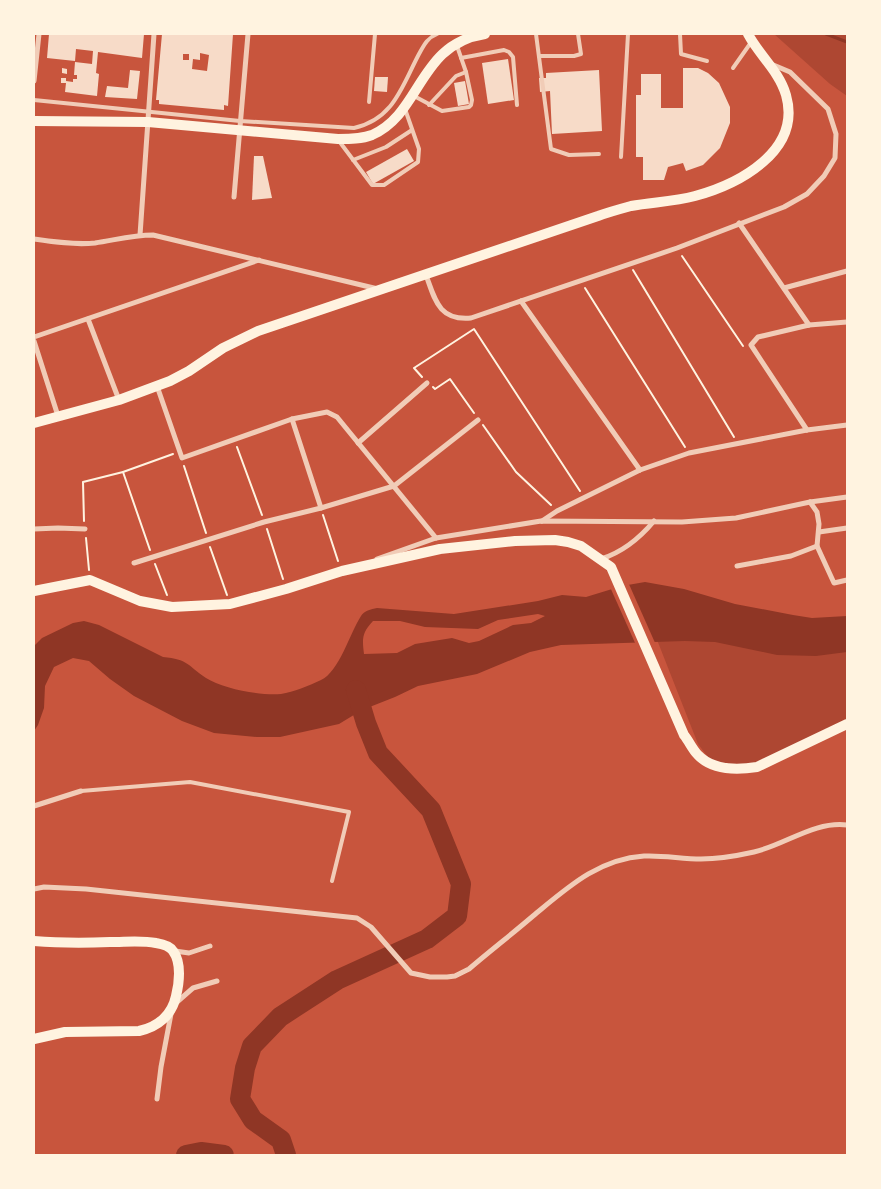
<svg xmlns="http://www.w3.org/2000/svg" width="881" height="1189" font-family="'Alegreya Sans',sans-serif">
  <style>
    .green { fill: #ae4732 }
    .water { fill: #8f3625; fill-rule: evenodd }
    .pier { fill: #c8553d }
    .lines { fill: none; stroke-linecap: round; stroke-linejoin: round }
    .stream { stroke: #8f3625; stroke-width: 3 }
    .river { stroke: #8f3625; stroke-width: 20 }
    .building { fill: #f7dbc8; fill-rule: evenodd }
    .path { stroke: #fff3e0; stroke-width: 2 }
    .service { stroke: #f1ccb7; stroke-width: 4 }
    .minor { stroke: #f1ccb7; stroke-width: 5 }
    .secondary { stroke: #fff3e0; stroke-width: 10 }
  </style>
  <rect width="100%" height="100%" fill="#c8553d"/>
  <g class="green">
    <polygon points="774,34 847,34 847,96 830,84"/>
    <polygon points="650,622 847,651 847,724 757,767 714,765 698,744"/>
  </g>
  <path class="water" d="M645 582 684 589 735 604 793 615 812 618 847 616V652L816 656 777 655 715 642 685 641 561 645 530 652 477 674 418 686 395 697 362 710 339 724 280 737H257L214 733 182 721 134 696 110 679 89 661 73 658 54 667 45 686 44 708 38 725 34 731V646L42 638 73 623 84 621 99 625 163 657C188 659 188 666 206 678 223 689 262 696 281 694 294 692 308 686 321 680 339 672 350 633 361 616 364 611 371 609 377 608L454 614 538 601 562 595 586 597 622 586ZM538 614 545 616 531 623 513 625 479 641 469 643 452 638 415 644 397 653 364 654C362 638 362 633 373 621H400L425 627 478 629 498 620Z"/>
  <polygon class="pier" points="628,582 656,645 636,645 610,587"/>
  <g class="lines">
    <polyline class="stream" points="826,34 847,42"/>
    <g class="river">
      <polyline points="186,1155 201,1152 224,1155"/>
      <polyline points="286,1155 281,1140 253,1120 240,1099 245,1068 252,1046 280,1017 337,980 427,939 457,916 461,884 431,810 378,753 366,723 356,690"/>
    </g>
  </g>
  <g class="building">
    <polygon points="49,34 144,34 142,58 98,52 96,73 99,74 97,96 65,92 66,83 61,83 61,78 66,78 66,81 73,82 73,79 77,79 77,75 74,75 75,62 92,64 93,51 76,49 75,61 47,58"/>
    <path d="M162 34H233L228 106 224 105V110L159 104V100H156ZM200 53 209 55 207 71 192 69 193 59 200 60ZM183 54H189V60H183Z"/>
    <polygon points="508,59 514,100 488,104 482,63"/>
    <polygon points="62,68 67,69 67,74 62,73"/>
    <polygon points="683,68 698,68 708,73 719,83 730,107 730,123 720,148 703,165 686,171 683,163 668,167 664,180 643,180 643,157 636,157 636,95 641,95 641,74 661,74 661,108 683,108"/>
    <polygon points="130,70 140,71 137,99 105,97 107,86 128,88"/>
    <polygon points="599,70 602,131 552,134 550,91 540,92 539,78 546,78 546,73"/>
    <polygon points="375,77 388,77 387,92 374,91"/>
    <polygon points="465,81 469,104 458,106 454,83"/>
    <polygon points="407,149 414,161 373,184 366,172"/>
    <polygon points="254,156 263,156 272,198 252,200"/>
  </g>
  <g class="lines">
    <g class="path">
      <polyline points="682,256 743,346"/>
      <polyline points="633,270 734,437"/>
      <polyline points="585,288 685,447"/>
      <polyline points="422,377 414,368 474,329 580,491"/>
      <polyline points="433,387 435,389 450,379 474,413"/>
      <polyline points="483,425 516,472 551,505"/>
      <polyline points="237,447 262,515"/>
      <polyline points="184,466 206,533"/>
      <polyline points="123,472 150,550"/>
      <polyline points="323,515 338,561"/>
      <polyline points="84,521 83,482 123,472 173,454"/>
      <polyline points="267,529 283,579"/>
      <polyline points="86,538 89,570"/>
      <polyline points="210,547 227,595"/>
      <polyline points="155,564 167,595"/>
    </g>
    <g class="service">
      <polyline points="536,34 551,149 569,155 599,154"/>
      <polyline points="680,34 681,54 707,61"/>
      <polyline points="540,56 574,56 581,54 578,34"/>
      <polyline points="461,58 504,50 509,52 513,57 517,105"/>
      <polyline points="733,68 752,41"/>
      <polyline points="414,96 442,111 469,107 471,105 472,100 466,72 457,46"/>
      <path d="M34 100 240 121 354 128C394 119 402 86 419 54 424 45 427 38 437 34"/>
      <polyline points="369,102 375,34"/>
      <polyline points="429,105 456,76 466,72"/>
      <polyline points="339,141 372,185 384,185 418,162 419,149 405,109"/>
      <polyline points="621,157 628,34"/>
      <polyline points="353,160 386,147 412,130"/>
      <polyline points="81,791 190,782 349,812 332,881"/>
    </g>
    <g class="minor">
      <polyline points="34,81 39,34"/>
      <polyline points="234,197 248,34"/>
      <polyline points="739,223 809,325"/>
      <polyline points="140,235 154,34"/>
      <path d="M34 239C54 242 75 245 95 243 115 240 133 235 153 235L378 289"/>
      <path d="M426 275C435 300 439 321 471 318L677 248 784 207 807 194 824 176 835 158 836 134 828 109 790 72 771 64"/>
      <polyline points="784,288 847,271"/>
      <polyline points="521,301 640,470"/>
      <polyline points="88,319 119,400"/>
      <polyline points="34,337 259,260"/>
      <polyline points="34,341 58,416"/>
      <polyline points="157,386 182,458 292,419 327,412 337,417 436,538"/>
      <polyline points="292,419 321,508"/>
      <polyline points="807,430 751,345 758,337 809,325 847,322"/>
      <polyline points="358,443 427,383"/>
      <polyline points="810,502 817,512 819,524 817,546 834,583 847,580"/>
      <polyline points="542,521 557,511 640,470 689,453 807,430 847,425"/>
      <polyline points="34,529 58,528 85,529"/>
      <polyline points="819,532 847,528"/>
      <polyline points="377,559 436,538 541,521 682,522 736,518 810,502 847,497"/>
      <path d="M601 559C623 552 639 539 654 521"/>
      <polyline points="134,563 264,522 321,508 394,486 478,420"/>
      <polyline points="737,566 791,556 817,546"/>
      <polyline points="34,806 81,791"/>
      <path d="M34 889 44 887 86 889 357 918 371 927 411 973 430 977H447L455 976 469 969C490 951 512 934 533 916 567 888 598 859 644 856 663 855 682 859 701 859 719 859 736 856 754 852 785 845 814 821 847 825"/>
      <polyline points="175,951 189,953 210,946"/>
      <polyline points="177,1002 193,988 217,981"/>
      <polyline points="157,1099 161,1067 171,1014"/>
    </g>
    <g class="secondary">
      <path d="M34 121 148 122 338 139C350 139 362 139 372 135 422 113 418 44 485 34"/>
      <path d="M34 423 119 400 170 381 189 371 223 348 258 331 598 216C609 212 620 209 631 206 652 202 673 202 695 196 739 184 802 151 786 95 779 71 759 55 748 34"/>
      <path d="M34 591 90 580 140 601 172 607 230 604 286 589 342 571 440 549 515 541 555 540 568 542 581 546 611 567 684 735C689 741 692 749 698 755 713 771 738 770 757 767L847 724"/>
      <path d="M34 941C59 943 85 943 110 942 126 942 141 940 156 943 162 944 170 946 173 951 182 963 179 984 176 996 172 1015 158 1027 139 1031L65 1032 34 1039"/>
    </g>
  </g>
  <rect width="881" height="1189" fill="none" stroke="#fff3e0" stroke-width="70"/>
</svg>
